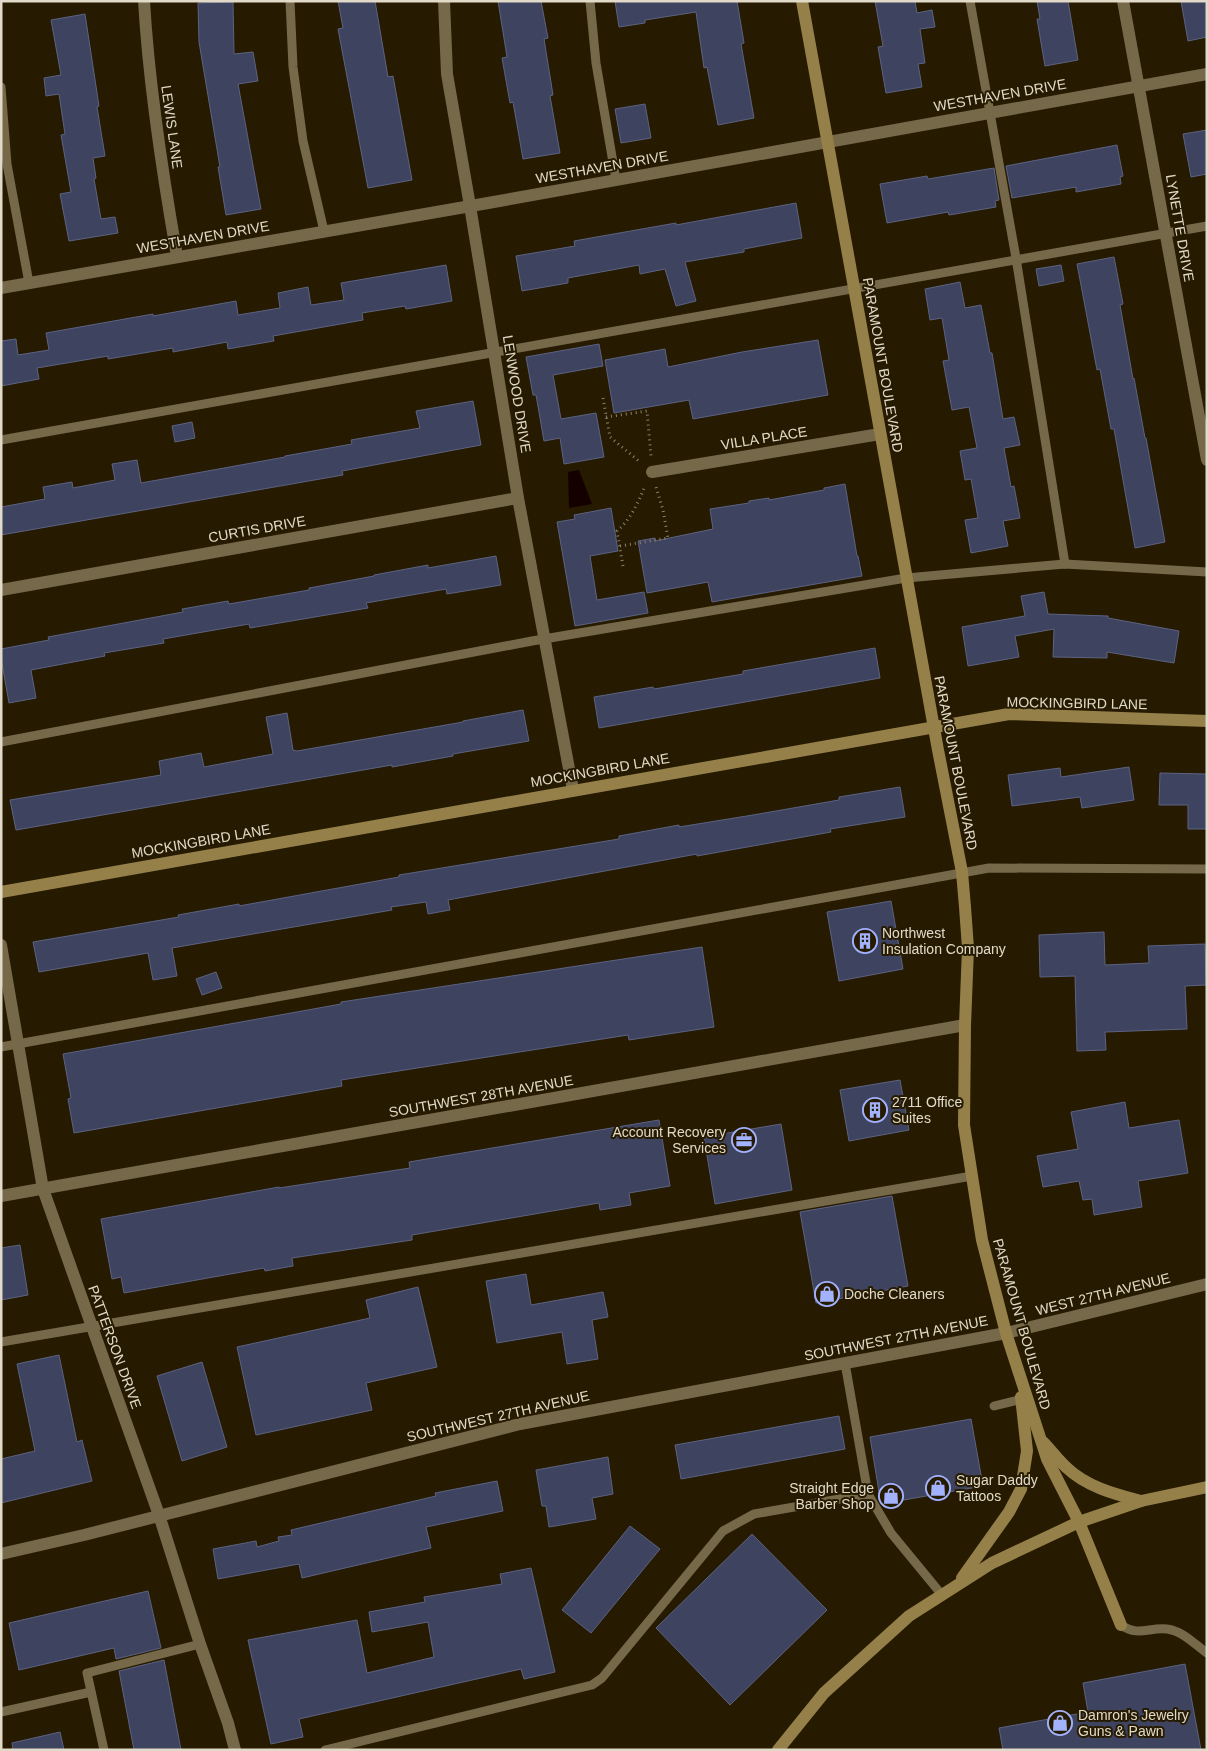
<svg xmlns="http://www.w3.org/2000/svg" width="1208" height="1751" font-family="Arial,sans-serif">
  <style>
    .water { fill: #150000 }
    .building { fill: #3e4360; stroke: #5c6281 }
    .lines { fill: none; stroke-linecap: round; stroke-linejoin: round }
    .path { stroke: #8b826c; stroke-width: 3; stroke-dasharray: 1 4; stroke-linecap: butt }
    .lane { stroke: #766949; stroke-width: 9 }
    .street { stroke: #766949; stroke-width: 12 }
    .secondary { stroke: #96804a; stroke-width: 12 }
    .labels { text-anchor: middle; stroke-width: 4; stroke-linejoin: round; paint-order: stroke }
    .street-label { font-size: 14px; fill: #e1dac8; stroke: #261b00 }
    .poi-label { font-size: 14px; fill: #e1dac8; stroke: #261b00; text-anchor: start }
  </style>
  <rect width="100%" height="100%" fill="#261b00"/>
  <polygon class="water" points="579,470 592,504 569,508 568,472"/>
  <g class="building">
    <polygon points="338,1 375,1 388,77 393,76 412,180 368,188 338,29 343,28"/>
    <polygon points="498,1 541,1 548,38 544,39 553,95 550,96 560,153 523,159 513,102 510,103 502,58 507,57"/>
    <polygon points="615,1 737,1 744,43 741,44 754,118 718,125 707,67 704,68 696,12 645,20 645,23 619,27"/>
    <polygon points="875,1 915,1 917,13 932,10 935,27 920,29 925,63 918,64 922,87 886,93 878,47 883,46"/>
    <polygon points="1037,1 1068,1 1078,60 1045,66 1037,19 1040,19"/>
    <polygon points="1181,1 1207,1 1207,37 1188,41"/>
    <polygon points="233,2 234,54 253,52 258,81 238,84 261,209 226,215 218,167 220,167 199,42 198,3"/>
    <polygon points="85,14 99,106 97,107 105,156 93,158 96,178 94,179 101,219 115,217 118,233 69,241 60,194 71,192 61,135 65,134 59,94 46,96 44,78 61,75 51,20"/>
    <polygon points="645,104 651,138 621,143 615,109"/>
    <polygon points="1207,130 1207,174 1191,177 1183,134"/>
    <polygon points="1117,145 1123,176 1120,177 1121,184 1076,192 1076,187 1012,198 1006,166"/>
    <polygon points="994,168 999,200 995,201 996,207 949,215 948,212 887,223 880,184 927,176 928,179"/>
    <polygon points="796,203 802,238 744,249 744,252 685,262 696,301 676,306 665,269 640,274 639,265 568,278 568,283 522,291 516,256 575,246 574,241 676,223 676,225"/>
    <polygon points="1114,257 1123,304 1120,305 1133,379 1134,378 1145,438 1146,438 1165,542 1135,548 1114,429 1111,429 1100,369 1097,370 1077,264"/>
    <polygon points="446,265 452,301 406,309 405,306 362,313 363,320 273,336 274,341 228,349 227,342 173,352 173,348 108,359 108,356 37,368 39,379 1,386 1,341 16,339 18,355 49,350 46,333 153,314 153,316 236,301 238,315 280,308 278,293 308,287 311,305 344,300 341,283"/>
    <polygon points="1061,265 1064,281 1039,286 1036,269"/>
    <polygon points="960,282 965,308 981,305 990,353 992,353 1003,419 1014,417 1020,445 1004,448 1011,487 1014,486 1020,518 1003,521 1008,546 971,553 965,520 978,518 971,479 965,480 960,451 977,448 969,407 952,410 943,361 949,360 942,318 930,320 925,289"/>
    <polygon points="818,340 828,395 693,419 689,400 614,413 605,360 665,349 668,367 742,352"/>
    <polygon points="599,344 603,366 553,375 561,419 596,413 604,457 564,464 560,438 544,441 536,395 533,395 526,357"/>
    <polygon points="473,401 481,445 342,471 343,475 1,535 1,507 45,499 43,487 72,482 73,488 115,480 112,464 137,460 141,483 285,457 285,456 352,444 351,440 420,428 416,411"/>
    <polygon points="192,422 195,438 175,442 172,426"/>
    <polygon points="845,484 857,556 858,556 862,576 712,602 708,582 647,593 638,541 655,538 655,541 713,529 710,509 749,503 749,501 769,498 769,500 824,490 824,488"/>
    <polygon points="611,508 618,551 590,556 597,600 644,592 648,613 575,626 557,522 575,519 574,515"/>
    <polygon points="496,556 501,585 447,594 446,589 366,603 368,608 250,628 249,624 163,639 164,643 104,653 105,656 31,670 36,698 9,703 1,658 1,649 49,640 48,637 183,612 182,609 228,601 229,604 309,590 309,588 374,576 374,575 428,565 428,568"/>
    <polygon points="1044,592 1048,614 1108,616 1108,618 1179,631 1174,663 1107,652 1107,658 1053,657 1054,629 1015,636 1019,657 968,666 962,627 1025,616 1021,596"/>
    <polygon points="875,648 880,678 599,728 594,697 653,687 654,689 743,674 743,671"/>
    <polygon points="523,710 529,741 453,754 453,756 392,767 392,765 16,830 10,800 161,775 159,761 201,753 204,767 273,754 266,717 287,713 293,750 297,751 463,722 463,721"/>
    <polygon points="1129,767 1134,800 1082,808 1080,797 1012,806 1008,775 1060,768 1061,777"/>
    <polygon points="1160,773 1207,774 1207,829 1188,829 1188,805 1159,805"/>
    <polygon points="900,787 905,817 830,829 831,832 697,856 697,854 448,900 450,910 428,914 426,902 391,907 392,910 172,948 177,976 153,980 148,953 39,972 33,942 179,917 178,915 239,904 239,906 399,877 399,875 619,839 619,836 679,825 679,827 753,815 839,800 839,797"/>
    <polygon points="891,901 903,969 839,981 827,912"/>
    <polygon points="1104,932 1105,965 1149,963 1148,946 1205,944 1206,985 1185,986 1187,1029 1105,1032 1106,1050 1077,1051 1075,976 1040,977 1039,935"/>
    <polygon points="702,947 714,1027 629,1040 628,1035 341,1080 342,1086 74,1133 68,1099 71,1098 63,1054 341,1004 341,1002"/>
    <polygon points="216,972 222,988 202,995 196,979"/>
    <polygon points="900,1080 909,1130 849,1141 840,1090"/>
    <polygon points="1125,1102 1129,1128 1179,1120 1188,1173 1138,1181 1142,1207 1094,1215 1092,1199 1083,1200 1079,1181 1043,1187 1037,1156 1078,1149 1071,1112"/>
    <polygon points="659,1120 670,1186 629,1193 631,1205 600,1210 599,1203 412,1235 412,1240 292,1258 293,1266 265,1271 264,1268 124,1293 121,1277 112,1279 101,1219 279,1187 279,1188 410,1168 409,1162"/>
    <polygon points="781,1124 792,1190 715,1204 704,1137"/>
    <polygon points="892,1196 908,1286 816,1303 800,1212"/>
    <polygon points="20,1245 28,1295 1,1300 1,1248"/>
    <polygon points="526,1274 531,1305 603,1292 608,1317 592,1320 598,1359 567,1364 562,1332 497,1343 486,1281"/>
    <polygon points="418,1287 437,1367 366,1383 372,1410 256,1435 237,1347 370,1318 366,1300"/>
    <polygon points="59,1355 77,1442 82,1440 92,1481 1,1503 1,1459 35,1451 17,1364"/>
    <polygon points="202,1362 227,1447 182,1461 157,1376"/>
    <polygon points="839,1416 845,1449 681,1479 675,1445"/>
    <polygon points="971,1419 983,1486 881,1504 870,1437"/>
    <polygon points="608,1457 613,1494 592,1498 596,1519 549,1527 546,1506 542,1506 536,1470"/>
    <polygon points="497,1481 503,1511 426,1527 431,1548 302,1578 299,1564 218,1579 213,1549 256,1541 257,1547 279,1541 278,1537 292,1535 291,1530 436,1496 435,1493"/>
    <polygon points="630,1526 660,1549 591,1633 562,1610"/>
    <polygon points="752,1534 827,1610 730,1705 656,1628"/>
    <polygon points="531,1568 555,1672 524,1679 521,1669 299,1719 303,1737 271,1744 248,1640 357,1620 367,1673 434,1657 428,1622 372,1632 369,1612 425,1602 424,1597 502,1584 500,1574"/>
    <polygon points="148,1591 161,1648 116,1659 114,1648 19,1670 9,1623"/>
    <polygon points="164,1660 181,1750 134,1750 119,1671"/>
    <polygon points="1185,1664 1201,1750 1003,1750 999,1728 1088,1712 1083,1683"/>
    <polygon points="60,1732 64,1750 13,1750 12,1743"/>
  </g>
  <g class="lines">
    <g class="path">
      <polyline points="603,398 610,437 640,462"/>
      <polyline points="606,417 647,411 651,456"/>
      <polyline points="620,546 668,538 663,510 656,487"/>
      <path d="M623 566 617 531C631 519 638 503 645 486"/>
    </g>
    <g class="lane">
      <polyline points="290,1 293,67 303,141 324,231"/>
      <polyline points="590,1 596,63 616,180"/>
      <polyline points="970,1 1016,258 1065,564"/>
      <polyline points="1,87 7,164 29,283"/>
      <polyline points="1,440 1207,226"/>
      <polyline points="1,742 532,641 906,578 1065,564 1207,572"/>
      <polyline points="1,1047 989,868 1207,869"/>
      <polyline points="1,1342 972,1176"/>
      <polyline points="845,1363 868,1494 891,1533 942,1595"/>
      <polyline points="994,1406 1027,1398"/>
      <path d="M1121 1625C1138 1637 1149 1627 1167 1629 1183 1631 1194 1644 1207 1653"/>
      <polyline points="1,1712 91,1692"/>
      <polyline points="104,1750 87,1673 200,1644"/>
      <polyline points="325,1750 592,1685 602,1678 723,1531 754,1514 868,1494"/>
    </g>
    <g class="street">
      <path d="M144 1C149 87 162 171 177 256"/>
      <polyline points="444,1 447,74 470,206 518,498 573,790"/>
      <polyline points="1123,1 1207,460"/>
      <polyline points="1,288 488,203 1207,74"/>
      <polyline points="652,472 880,434"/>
      <polyline points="1,590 518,498"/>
      <polyline points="1,945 43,1189 159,1515 200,1644 228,1723 235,1750"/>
      <polyline points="1,1196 965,1025"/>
      <polyline points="1,1554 84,1535 520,1424 1006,1333 1207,1284"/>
    </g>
    <g class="secondary">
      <polyline points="802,1 938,750 962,872 965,907 968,948 965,1025 964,1125 982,1240 1006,1333 1047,1459 1079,1522 1121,1625"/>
      <polyline points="1,892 1009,714 1207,721"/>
      <path d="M1043 1442C1051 1450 1058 1460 1067 1468 1087 1487 1115 1494 1141 1501"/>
      <polyline points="962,1578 1009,1512 1021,1489 1027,1451 1021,1397"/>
      <polyline points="778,1750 824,1693 909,1616 992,1563 1079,1522 1141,1501 1207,1487"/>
    </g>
  </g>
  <defs>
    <symbol id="building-ring" viewBox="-11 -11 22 22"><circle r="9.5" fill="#261b00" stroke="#a3b2fd" stroke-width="1.5"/><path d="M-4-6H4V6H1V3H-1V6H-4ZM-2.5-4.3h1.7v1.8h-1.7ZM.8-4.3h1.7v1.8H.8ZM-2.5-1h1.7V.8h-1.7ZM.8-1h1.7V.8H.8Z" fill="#a3b2fd"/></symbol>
    <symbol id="office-ring" viewBox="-11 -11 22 22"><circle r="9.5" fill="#261b00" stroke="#a3b2fd" stroke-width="1.5"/><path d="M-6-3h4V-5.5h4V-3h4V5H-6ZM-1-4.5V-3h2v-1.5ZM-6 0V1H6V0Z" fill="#a3b2fd"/></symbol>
    <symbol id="shop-ring" viewBox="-11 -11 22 22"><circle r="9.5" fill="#261b00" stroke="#a3b2fd" stroke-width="1.5"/><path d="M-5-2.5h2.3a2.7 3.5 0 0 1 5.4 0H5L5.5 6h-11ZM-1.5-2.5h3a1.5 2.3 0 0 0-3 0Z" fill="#a3b2fd"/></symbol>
  </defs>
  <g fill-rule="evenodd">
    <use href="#building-ring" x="851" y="927" width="28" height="28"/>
    <use href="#building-ring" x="861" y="1096" width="28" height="28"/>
    <use href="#office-ring" x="730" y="1126" width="28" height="28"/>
    <use href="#shop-ring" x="813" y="1280" width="28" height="28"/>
    <use href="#shop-ring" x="924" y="1474" width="28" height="28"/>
    <use href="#shop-ring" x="877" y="1482" width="28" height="28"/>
    <use href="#shop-ring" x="1046" y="1709" width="28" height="28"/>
  </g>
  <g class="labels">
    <g class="street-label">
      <text transform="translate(1000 95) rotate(-10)" y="5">WESTHAVEN DRIVE</text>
      <text transform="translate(172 127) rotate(82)" y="5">LEWIS LANE</text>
      <text transform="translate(602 167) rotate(-10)" y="5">WESTHAVEN DRIVE</text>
      <text transform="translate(1180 228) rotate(80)" y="5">LYNETTE DRIVE</text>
      <text transform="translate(203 237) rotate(-10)" y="5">WESTHAVEN DRIVE</text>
      <text transform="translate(883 365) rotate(80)" y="5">PARAMOUNT BOULEVARD</text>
      <text transform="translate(517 394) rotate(81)" y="5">LENWOOD DRIVE</text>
      <text transform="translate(764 438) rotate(-9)" y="5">VILLA PLACE</text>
      <text transform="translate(257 529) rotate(-10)" y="5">CURTIS DRIVE</text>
      <text transform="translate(1077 703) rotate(1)" y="5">MOCKINGBIRD LANE</text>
      <text transform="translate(956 763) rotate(79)" y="5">PARAMOUNT BOULEVARD</text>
      <text transform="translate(600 770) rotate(-10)" y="5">MOCKINGBIRD LANE</text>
      <text transform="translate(201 841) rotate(-10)" y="5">MOCKINGBIRD LANE</text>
      <text transform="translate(481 1096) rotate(-10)" y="5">SOUTHWEST 28TH AVENUE</text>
      <text transform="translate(1103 1294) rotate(-14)" y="5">WEST 27TH AVENUE</text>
      <text transform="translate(1022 1324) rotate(74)" y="5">PARAMOUNT BOULEVARD</text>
      <text transform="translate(896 1338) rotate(-11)" y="5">SOUTHWEST 27TH AVENUE</text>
      <text transform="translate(115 1347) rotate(70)" y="5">PATTERSON DRIVE</text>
      <text transform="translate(498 1416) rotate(-13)" y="5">SOUTHWEST 27TH AVENUE</text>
    </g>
    <g class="poi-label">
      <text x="882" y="938">Northwest<tspan x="882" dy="16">Insulation Company</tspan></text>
      <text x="892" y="1107">2711 Office<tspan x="892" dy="16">Suites</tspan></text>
      <text x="726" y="1137" text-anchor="end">Account Recovery<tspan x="726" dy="16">Services</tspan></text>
      <text x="844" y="1299">Doche Cleaners</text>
      <text x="956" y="1485">Sugar Daddy<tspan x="956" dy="16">Tattoos</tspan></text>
      <text x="874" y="1493" text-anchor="end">Straight Edge<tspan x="874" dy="16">Barber Shop</tspan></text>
      <text x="1078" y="1720">Damron's Jewelry<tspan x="1078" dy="16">Guns &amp; Pawn</tspan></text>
    </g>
  </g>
  <rect width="1208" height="1751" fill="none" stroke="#e1dac8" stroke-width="5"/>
</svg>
